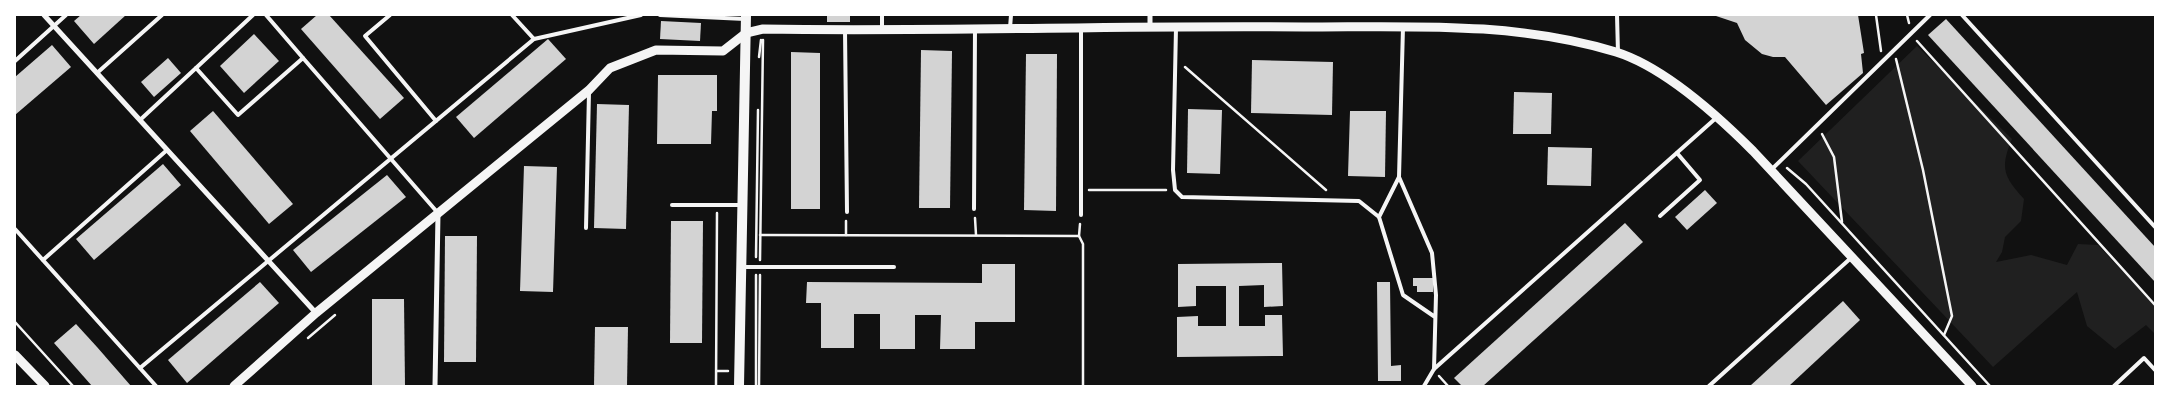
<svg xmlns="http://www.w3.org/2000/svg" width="2170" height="401" font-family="'PT Sans',sans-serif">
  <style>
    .green { fill: #202020 }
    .building { fill: #d3d3d3 }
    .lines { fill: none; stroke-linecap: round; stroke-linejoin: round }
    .path { stroke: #f5f5f5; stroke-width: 2.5 }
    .service { stroke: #f5f5f5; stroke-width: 4 }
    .minor { stroke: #f5f5f5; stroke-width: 5 }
    .tertiary { stroke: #f5f5f5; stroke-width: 9 }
    .secondary { stroke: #f5f5f5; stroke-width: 10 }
  </style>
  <rect width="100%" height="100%" fill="#111"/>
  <path class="green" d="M1917 46 2012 139C2000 168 2003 176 2024 199L2021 221 2005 237 2002 252 1996 262 2031 255 2067 265 2078 244 2098 245 2155 306V334L2146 325 2115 349 2087 326 2077 292 1993 367 1798 161Z"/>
  <g class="building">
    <polygon points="81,15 126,15 94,44 74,21"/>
    <polygon points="317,15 329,15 404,98 380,119 301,29"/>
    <rect x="827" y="15" width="23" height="7"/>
    <polygon points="1713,15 1858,15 1864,53 1861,54 1863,73 1826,105 1785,57 1773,57 1762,54 1745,40 1737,23"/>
    <polygon points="1946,19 2155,247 2155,282 1928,35"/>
    <polygon points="661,21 701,23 700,41 660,39"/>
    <polygon points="254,34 279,61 244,93 220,66"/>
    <polygon points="548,39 566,59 474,138 456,117"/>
    <polygon points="52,45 71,67 15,115 15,77"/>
    <polygon points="921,50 952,51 950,208 919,208"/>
    <polygon points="791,52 820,53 820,209 791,209"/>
    <polygon points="1026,54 1057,54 1056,211 1024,210"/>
    <polygon points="168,58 181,73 154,97 141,82"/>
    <polygon points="1252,60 1333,62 1332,115 1251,113"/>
    <polygon points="658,75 717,75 717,111 712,111 711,144 657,144"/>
    <polygon points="1514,92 1552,93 1551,134 1513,134"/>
    <polygon points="597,104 629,105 626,229 594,228"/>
    <polygon points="1188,109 1222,110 1220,174 1187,173"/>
    <polygon points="213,111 293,204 269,224 190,131"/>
    <polygon points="1350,111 1386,111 1385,177 1348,176"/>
    <polygon points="1548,147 1592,148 1591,186 1547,185"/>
    <polygon points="163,164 181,185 94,260 76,239"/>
    <polygon points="524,166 557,167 553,292 520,291"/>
    <polygon points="387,175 406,197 311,272 293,250"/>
    <polygon points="1705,190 1717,203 1687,230 1675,217"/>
    <polygon points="671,221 703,221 702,343 670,343"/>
    <polygon points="1625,223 1643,242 1483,386 1462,386 1454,378"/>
    <polygon points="445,236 477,236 476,362 444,362"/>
    <polygon points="1282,263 1283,306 1264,307 1264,285 1239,286 1239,326 1265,326 1265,315 1282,315 1283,356 1177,357 1177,317 1198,316 1198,326 1226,326 1226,286 1196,286 1196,306 1178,307 1178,264"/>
    <polygon points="982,264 1015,264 1015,322 975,322 975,349 940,349 941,315 915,315 915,349 880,349 880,314 854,314 854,348 821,348 821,303 806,303 807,282 982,283"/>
    <polygon points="1413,278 1433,278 1433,292 1417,292 1417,286 1413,286"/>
    <polygon points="260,282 279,303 187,383 168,360"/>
    <polygon points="1377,282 1390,282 1391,366 1401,365 1401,381 1378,381"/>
    <polygon points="372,299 404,299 405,386 372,386"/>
    <polygon points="1843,301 1860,320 1789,386 1750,386"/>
    <polygon points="76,324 97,347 131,386 92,386 54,343"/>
    <polygon points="595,327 628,327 627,386 594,386"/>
  </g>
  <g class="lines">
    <g class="path">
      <polyline points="1876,15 1881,51"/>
      <polyline points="1907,15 1909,23"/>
      <polyline points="1917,41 2155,305"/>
      <polyline points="759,57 761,40"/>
      <polyline points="1896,59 1923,170 1952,316 1944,335"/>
      <polyline points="1185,67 1326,190"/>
      <polyline points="1822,134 1834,157 1842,222"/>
      <polyline points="1787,168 1806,184 1990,386"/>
      <polyline points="1089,190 1166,190"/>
      <polyline points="975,218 976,235"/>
      <polyline points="760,235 1079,236 1083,244 1083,386"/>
      <polyline points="846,235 846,221"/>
      <polyline points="1079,236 1080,224"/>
      <polyline points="756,257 758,110"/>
      <polyline points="760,260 763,40"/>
      <polyline points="15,322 73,386"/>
      <polyline points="308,338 335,315"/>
      <polyline points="717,371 728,371"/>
      <polyline points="1439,376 1448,386"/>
      <polyline points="716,386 717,213"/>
      <polyline points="756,386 756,275"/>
      <polyline points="759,386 760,275"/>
    </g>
    <g class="service">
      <polyline points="266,15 303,58"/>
      <polyline points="390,15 365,36 436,121"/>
      <polyline points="512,15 534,39"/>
      <polyline points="660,15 745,19"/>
      <polyline points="1617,15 1618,53"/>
      <polyline points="1962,15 2155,227"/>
      <polyline points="1081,27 1081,215"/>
      <polyline points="1010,28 1011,15"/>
      <polyline points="1176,28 1173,170 1175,190 1182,197 1359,201 1379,217"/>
      <polyline points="845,30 847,212"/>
      <polyline points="882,30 882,15"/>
      <polyline points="15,61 66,15"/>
      <polyline points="196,68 253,15"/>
      <polyline points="97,73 162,15"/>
      <polyline points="140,120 196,68 238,115 303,58 438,213"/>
      <polyline points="1771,170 1930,15"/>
      <polyline points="1399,177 1403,27"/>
      <polyline points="672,205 741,205"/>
      <polyline points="974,209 975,29"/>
      <polyline points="1660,216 1700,180 1677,153"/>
      <polyline points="586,228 589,92"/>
      <polyline points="15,229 156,386"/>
      <polyline points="43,260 167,150"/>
      <polyline points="743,267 894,267"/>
      <polyline points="140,368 534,39 641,15"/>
      <polyline points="1434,369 1436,295 1432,253 1399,177 1379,217 1403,295 1435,317"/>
      <polyline points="1424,386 1434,369 1716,118"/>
      <polyline points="1709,386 1852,257"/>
      <polyline points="2114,386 2144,358 2155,370"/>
    </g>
    <g class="minor">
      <polyline points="44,15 316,313"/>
      <polyline points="1150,26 1150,15"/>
      <polyline points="435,386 438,214"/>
    </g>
    <g class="tertiary">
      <polyline points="15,355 45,386"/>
      <path d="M234 386 316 313 589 90 610 68 656 50 723 51 746 33 763 29C943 32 1124 25 1304 27 1408 27 1516 21 1616 52 1664 67 1718 116 1753 151L1972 386"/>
    </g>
    <polyline class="secondary" points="739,386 746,15"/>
  </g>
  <rect width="2170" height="401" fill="none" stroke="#ffffff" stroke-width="32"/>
</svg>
